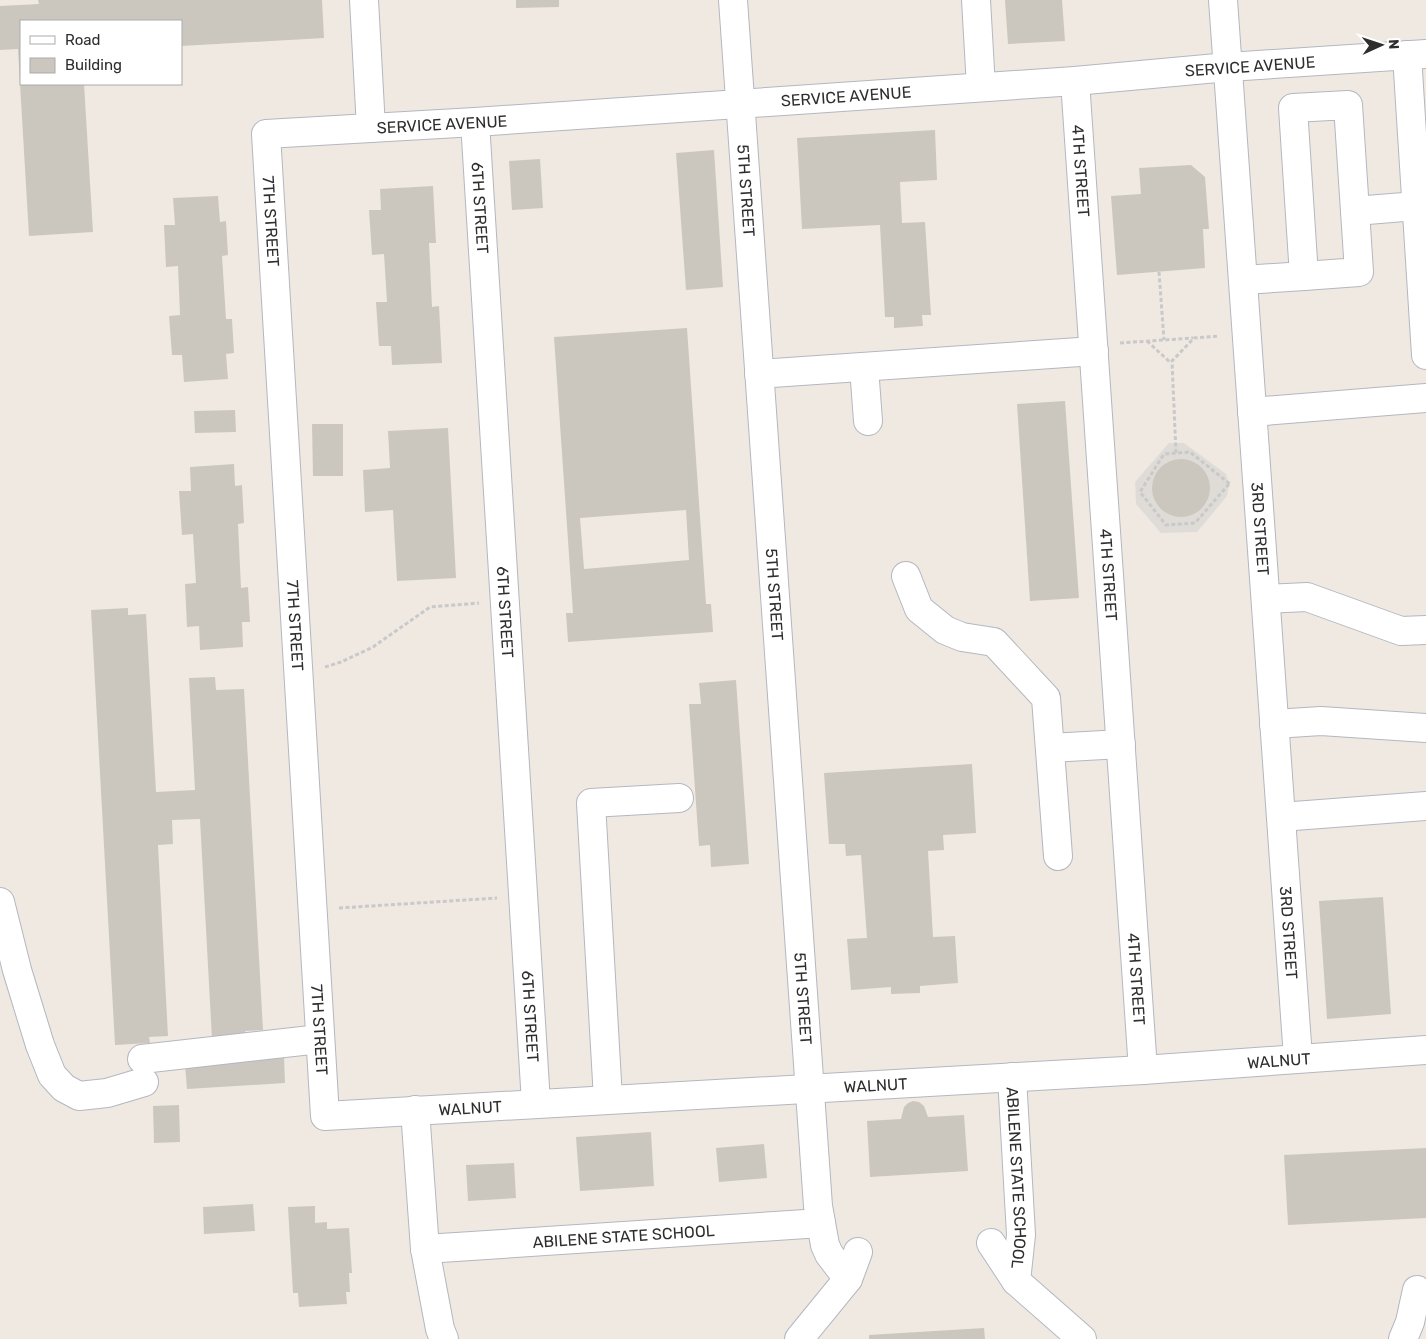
<svg xmlns="http://www.w3.org/2000/svg" width="1426" height="1339" font-family="Rubik,sans-serif">
  <style>
    .plaza { fill: #dfdcd8 }
    .building { fill: #cbc7bf; fill-rule: evenodd }
    .lines { fill: none; stroke-linecap: round; stroke-linejoin: round }
    .minor-casing { stroke: #b4b7c1; stroke-width: 30 }
    .path { stroke: #c9c9c9; stroke-width: 3; stroke-dasharray: 4 2.5; stroke-linecap: butt }
    .minor { stroke: #fff; stroke-width: 28 }
    .labels { text-anchor: middle; stroke-width: 4; stroke-linejoin: round; paint-order: stroke }
    .street-label { font-size: 16px; fill: #2e2e2e; stroke: #fff }
  </style>
  <rect width="100%" height="100%" fill="#efe9e1"/>
  <polygon class="plaza" points="1169,443 1184,443 1226,474 1229,484 1227,496 1197,532 1161,533 1136,504 1135,482"/>
  <g class="building">
    <polygon points="38,0 322,0 324,38 181,46 181,21 21,21 21,83 20,83 18,49 0,50 0,6 39,4"/>
    <polygon points="516,0 559,0 559,7 516,8"/>
    <polygon points="1005,0 1062,0 1065,41 1008,44"/>
    <polygon points="20,84 84,84 93,232 29,236"/>
    <polygon points="935,130 937,180 900,182 902,223 925,222 931,315 922,315 923,326 894,328 894,317 885,317 880,225 802,229 797,138"/>
    <polygon points="714,150 723,287 686,290 676,153"/>
    <polygon points="540,159 543,208 512,210 509,161"/>
    <polygon points="1191,165 1205,177 1209,229 1203,229 1205,268 1117,275 1111,196 1141,194 1139,168"/>
    <polygon points="433,186 436,243 429,243 432,307 439,306 442,363 392,365 391,346 379,346 376,302 387,302 384,254 372,255 369,210 381,210 380,189"/>
    <polygon points="218,196 220,222 226,221 228,255 222,256 226,319 232,319 234,353 226,354 228,379 184,382 182,355 172,355 169,316 180,315 178,266 166,267 164,225 175,225 173,198"/>
    <path d="M687 328 706 604H711L713 632 568 642 566 613H573L554 337ZM686 510 689 560 584 569 580 518Z"/>
    <polygon points="1065,401 1079,598 1030,601 1017,404"/>
    <polygon points="235,410 236,432 195,433 194,411"/>
    <polygon points="312,424 343,424 343,476 313,476"/>
    <polygon points="448,428 456,578 397,581 393,510 365,512 363,470 390,468 388,431"/>
    <circle cx="1181" cy="488" r="29"/>
    <polygon points="234,464 235,486 242,485 244,523 238,524 241,588 248,587 250,622 242,622 243,647 200,650 199,626 187,627 185,584 196,583 193,534 182,535 179,491 191,491 190,467"/>
    <polygon points="128,608 128,615 146,614 156,792 195,790 189,678 215,677 216,690 244,689 263,1030 245,1031 245,1037 212,1039 200,819 172,820 173,844 158,845 168,1036 149,1037 150,1043 115,1045 91,610"/>
    <polygon points="736,680 749,864 711,867 710,845 699,846 689,704 701,704 699,683"/>
    <polygon points="972,764 976,833 943,835 944,850 928,851 933,937 955,936 958,983 920,986 920,993 891,994 891,987 851,990 847,939 867,938 861,855 846,856 845,844 829,844 824,773"/>
    <polygon points="1383,897 1391,1014 1327,1019 1319,901"/>
    <polygon points="284,1058 285,1083 187,1089 185,1064"/>
    <polygon points="913,1101 919,1102 924,1106 928,1117 964,1115 968,1171 870,1177 867,1121 901,1119 904,1107 908,1103"/>
    <polygon points="179,1105 180,1142 154,1143 153,1106"/>
    <polygon points="651,1132 654,1186 580,1191 576,1137"/>
    <polygon points="764,1144 767,1178 719,1182 716,1148"/>
    <polygon points="1426,1148 1426,1218 1288,1225 1284,1155"/>
    <polygon points="514,1163 516,1198 468,1201 466,1165"/>
    <polygon points="253,1204 255,1231 204,1234 203,1207"/>
    <polygon points="315,1206 315,1223 327,1222 327,1229 349,1228 352,1273 349,1273 350,1292 346,1292 347,1304 299,1307 298,1293 293,1293 288,1207"/>
    <polygon points="984,1328 985,1339 869,1339 869,1335"/>
  </g>
  <g class="lines">
    <defs>
      <g id="minor">
        <polyline points="364,0 371,128"/>
        <path id="s1" d="M733 0 818 1206 825 1245 829 1254 848 1279 799 1339"/>
        <polyline points="976,0 981,87"/>
        <path id="s2" d="M1223 0 1298 1058"/>
        <path id="s3" d="M1426 54 1228 67 1075 81 475 122 266 134 325 1116 1143 1070 1426 1050"/>
        <polyline points="1407,55 1426,355"/>
        <path id="s4" d="M1075 81 1143 1070"/>
        <polygon points="1348,105 1359,272 1304,276 1293,108"/>
        <path id="s5" d="M475 122 536 1103"/>
        <polyline points="1355,211 1416,206"/>
        <polyline points="1243,280 1304,276"/>
        <polyline points="864,367 868,421"/>
        <polyline points="759,374 1094,351"/>
        <polyline points="1252,412 1426,398"/>
        <polyline points="906,576 919,609 945,630 962,637 994,642 1046,698 1058,856"/>
        <polyline points="1266,599 1307,597 1401,631 1426,630"/>
        <polyline points="1274,724 1321,721 1426,728"/>
        <polyline points="1050,748 1121,744"/>
        <polyline points="1281,817 1426,806"/>
        <polyline points="0,902 17,970 40,1045 52,1075 64,1088 79,1096 107,1093 144,1082"/>
        <polyline points="142,1059 320,1039"/>
        <path id="s6" d="M1012 1077 1021 1235 1016 1281 1082 1339"/>
        <polyline points="608,1099 591,803 679,798"/>
        <polyline points="415,1110 425,1249 440,1329 444,1339"/>
        <polyline points="991,1243 1016,1281"/>
        <path id="s7" d="M425 1249 821 1223"/>
        <polyline points="848,1279 858,1252"/>
        <polyline points="1403,1339 1410,1322 1417,1290"/>
      </g>
    </defs>
    <use href="#minor" class="minor-casing"/>
    <g class="path">
      <polyline points="1159,272 1164,340"/>
      <polyline points="1147,341 1171,363"/>
      <polyline points="1120,343 1193,338"/>
      <polyline points="1176,453 1172,361 1194,338 1219,336"/>
      <polyline points="1229,484 1195,523 1166,525 1140,492 1164,454 1190,452 1230,484"/>
      <polyline points="325,667 341,662 373,647 430,607 479,603"/>
      <polyline points="339,908 497,898"/>
    </g>
    <use href="#minor" class="minor"/>
  </g>
  <g class="labels">
    <g class="street-label">
      <text transform="translate(1250 66) rotate(-4)" y="6">SERVICE AVENUE</text>
      <text transform="translate(846 96) rotate(-4)" y="6">SERVICE AVENUE</text>
      <text transform="translate(442 124) rotate(-3)" y="6">SERVICE AVENUE</text>
      <text dy="6" stroke="none"><textPath href="#s4" startOffset="90">4TH STREET</textPath></text>
      <text dy="6" stroke="none"><textPath href="#s1" startOffset="191">5TH STREET</textPath></text>
      <text dy="6" stroke="none"><textPath href="#s5" startOffset="86">6TH STREET</textPath></text>
      <text dy="6" stroke="none"><textPath href="#s3" startOffset="1250">7TH STREET</textPath></text>
      <text dy="6" stroke="none"><textPath href="#s2" startOffset="530">3RD STREET</textPath></text>
      <text dy="6" stroke="none"><textPath href="#s4" startOffset="495">4TH STREET</textPath></text>
      <text dy="6" stroke="none"><textPath href="#s1" startOffset="596">5TH STREET</textPath></text>
      <text dy="6" stroke="none"><textPath href="#s5" startOffset="491">6TH STREET</textPath></text>
      <text dy="6" stroke="none"><textPath href="#s3" startOffset="1655">7TH STREET</textPath></text>
      <text dy="6" stroke="none"><textPath href="#s2" startOffset="935">3RD STREET</textPath></text>
      <text dy="6" stroke="none"><textPath href="#s4" startOffset="900">4TH STREET</textPath></text>
      <text dy="6" stroke="none"><textPath href="#s1" startOffset="1001">5TH STREET</textPath></text>
      <text dy="6" stroke="none"><textPath href="#s5" startOffset="896">6TH STREET</textPath></text>
      <text dy="6" stroke="none"><textPath href="#s3" startOffset="2060">7TH STREET</textPath></text>
      <text dy="6" stroke="none"><textPath href="#s3" startOffset="3102">WALNUT</textPath></text>
      <text dy="6" stroke="none"><textPath href="#s3" startOffset="2698">WALNUT</textPath></text>
      <text dy="6" stroke="none"><textPath href="#s3" startOffset="2292">WALNUT</textPath></text>
      <text dy="6" stroke="none"><textPath href="#s6" startOffset="101">ABILENE STATE SCHOOL</textPath></text>
      <text dy="6" stroke="none"><textPath href="#s7" startOffset="199">ABILENE STATE SCHOOL</textPath></text>
    </g>
  </g>
  <rect x="20" y="20" width="162" height="65" fill="#ffffff" stroke="#ababab"/>
  <rect x="30" y="36" width="25" height="8" fill="#ffffff" stroke="#ababab"/>
  <text x="65" y="45" font-size="15" fill="#2e2e2e">Road</text>
  <rect x="30" y="58" width="25" height="15" fill="#cbc7bf" stroke="#ababab"/>
  <text x="65" y="70" font-size="15" fill="#2e2e2e">Building</text>
  <g transform="translate(1381 45) rotate(87)" stroke="#ffffff" stroke-width="4" paint-order="stroke">
  <path d="M0-4L9 19L0 12L-9 19Z" fill="#2e2e2e"/>
  <text y="-8" font-size="14" font-weight="bold" text-anchor="middle" fill="#2e2e2e">N</text>
  </g>
</svg>
